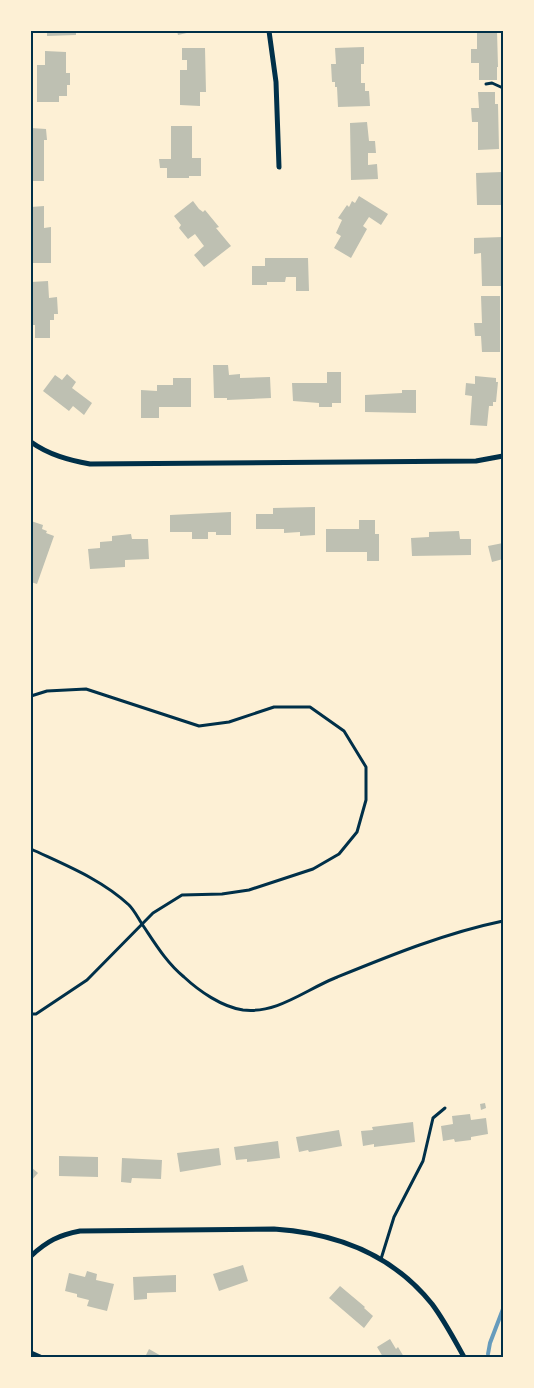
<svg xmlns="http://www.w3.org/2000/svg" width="534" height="1388" font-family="Commissioner,sans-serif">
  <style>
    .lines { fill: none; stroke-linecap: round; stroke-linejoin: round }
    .stream { stroke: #669bbc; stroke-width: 4 }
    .building { fill: #bec0b2 }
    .service { stroke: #003049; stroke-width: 3 }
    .minor { stroke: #003049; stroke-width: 5 }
    .neatline { fill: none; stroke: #003049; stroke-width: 2 }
  </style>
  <rect width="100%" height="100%" fill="#fdf0d5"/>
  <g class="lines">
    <polyline class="stream" points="488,1354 490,1343 503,1309"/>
  </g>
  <g class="building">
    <polygon points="47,31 76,31 76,35 47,36"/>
    <polygon points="177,31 191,31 191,32 178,35"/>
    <polygon points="477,31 497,31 498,67 497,67 497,80 479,80 479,63 471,63 471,49 477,49"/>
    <polygon points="364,47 364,64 361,64 361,83 365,83 365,91 369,91 370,106 338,107 337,87 335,87 335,82 332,82 331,64 336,64 335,48"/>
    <polygon points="182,48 205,48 206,92 200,92 200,106 180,105 180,70 187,70 187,60 182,60"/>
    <polygon points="45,51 66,52 66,73 70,73 70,85 67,85 67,96 59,96 59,102 37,102 37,65 45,65"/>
    <polygon points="478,92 495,92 495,104 498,104 499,149 478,150 478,122 472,122 471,108 479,108"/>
    <polygon points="367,122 369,141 375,141 376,153 368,153 368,165 377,164 378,179 351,180 350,123"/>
    <polygon points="171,126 192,126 192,158 201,158 201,176 189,176 189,178 167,178 167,168 160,168 159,159 171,159"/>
    <polygon points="31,128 46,129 47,140 44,140 44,181 31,181"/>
    <polygon points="502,172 503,205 477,205 476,173"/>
    <polygon points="359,196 388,214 381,225 369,217 363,226 367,229 351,258 334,248 341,236 336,233 342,220 338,218 347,205 349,207 352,201 355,203"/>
    <polygon points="193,201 199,209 203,212 205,210 219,227 216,228 231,246 204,267 194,255 204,246 195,234 188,239 179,228 181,225 174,216"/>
    <polygon points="44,206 44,228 51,227 51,263 32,263 31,207"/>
    <polygon points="503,237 503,286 482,286 481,253 474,254 474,238"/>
    <polygon points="265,258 308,258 309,291 296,291 296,277 286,277 285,282 267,282 267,285 252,285 252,266 265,266"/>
    <polygon points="48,281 49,298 57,297 58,314 54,314 54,320 50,320 50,338 35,338 35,325 31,325 31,282"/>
    <polygon points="481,296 500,296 500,352 482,352 481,336 475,336 474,323 482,323"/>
    <polygon points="213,365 228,365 229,375 240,374 240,378 270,377 271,398 227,400 227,398 214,398"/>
    <polygon points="327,372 341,372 341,403 332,403 332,407 319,407 319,403 293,401 292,383 327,383"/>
    <polygon points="67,374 76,382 72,388 92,403 84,415 73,406 69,411 43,391 55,375 62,380"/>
    <polygon points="475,376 496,378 496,382 498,382 496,402 493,402 493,406 489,406 487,426 470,425 472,396 465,395 466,383 475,384"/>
    <polygon points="173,378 191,378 191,407 159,407 159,418 141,418 141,390 157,391 157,385 173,385"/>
    <polygon points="402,390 416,390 416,413 365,412 365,395 402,393"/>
    <polygon points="315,507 315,535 300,536 300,532 284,533 284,529 256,529 256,514 273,514 273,508"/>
    <polygon points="231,512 231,535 216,535 216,532 208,532 208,539 192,539 192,532 170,532 170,515"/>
    <polygon points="359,520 375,520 375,534 379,534 379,561 367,561 367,552 326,552 326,529 359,529"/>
    <polygon points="31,521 43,525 42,529 47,531 46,533 54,536 37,584 31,582"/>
    <polygon points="459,531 460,539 471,539 471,555 412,556 411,538 429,537 429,532"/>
    <polygon points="131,534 132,539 148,539 149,559 125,560 125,567 90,569 88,549 100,548 100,542 112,541 112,536"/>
    <polygon points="503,543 503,559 492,562 488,546"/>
    <polygon points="485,1103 486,1108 481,1110 480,1104"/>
    <polygon points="470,1114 471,1120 486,1118 488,1134 471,1137 471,1140 455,1142 454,1139 443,1141 441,1126 453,1124 452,1116"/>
    <polygon points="413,1122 415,1142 374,1147 374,1144 363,1146 361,1131 373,1130 372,1127"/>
    <polygon points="339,1130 342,1146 309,1152 308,1150 299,1152 296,1137"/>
    <polygon points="278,1141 280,1158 247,1162 247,1159 236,1160 234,1147"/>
    <polygon points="219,1148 221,1165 180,1172 177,1153"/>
    <polygon points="59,1156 98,1157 98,1177 59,1176"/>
    <polygon points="122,1158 162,1160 161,1179 132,1178 131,1183 121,1182"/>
    <polygon points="31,1167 38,1173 31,1181"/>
    <polygon points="243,1265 248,1281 219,1291 213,1274"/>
    <polygon points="87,1271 97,1274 96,1280 114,1284 107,1311 87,1306 89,1300 77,1297 77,1294 65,1291 69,1273 85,1277"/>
    <polygon points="176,1275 176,1292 147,1293 147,1299 134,1300 133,1277"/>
    <polygon points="340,1286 365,1307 364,1308 373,1316 364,1328 329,1298"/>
    <polygon points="390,1339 396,1349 398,1347 404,1357 383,1357 377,1347"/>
    <polygon points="149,1349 163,1357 145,1357"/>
  </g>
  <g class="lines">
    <g class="service">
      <polyline points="486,84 492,83 503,88"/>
      <polyline points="31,696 47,691 86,689 199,726 229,722 274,707 310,707 344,731 366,767 366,800 357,832 339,854 313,869 249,890 222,894 182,895 153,913 87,980 36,1014 31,1014"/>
      <path d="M31 849C65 865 101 879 129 905 135 911 139 920 144 927 156 945 167 963 184 977 199 991 222 1007 243 1010 277 1014 305 990 335 978 389 956 445 933 503 921"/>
      <polyline points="381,1259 394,1217 423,1161 433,1118 445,1108"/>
    </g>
    <g class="minor">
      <polyline points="269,31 276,82 279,167"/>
      <path d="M31 442C49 455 69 460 90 464L476 461 503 456"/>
      <path d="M31 1256C47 1241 59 1235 80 1231L274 1229C336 1233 392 1254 432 1304 444 1320 454 1339 464 1357"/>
      <polyline points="31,1353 40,1357"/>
    </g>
  </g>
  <rect width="534" height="1388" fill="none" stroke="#fdf0d5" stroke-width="65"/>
  <rect x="32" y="32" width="470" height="1324" class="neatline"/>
</svg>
